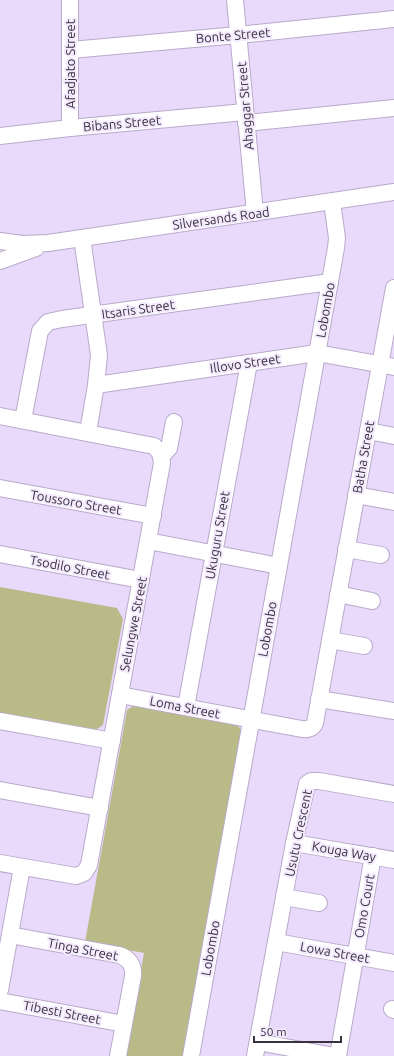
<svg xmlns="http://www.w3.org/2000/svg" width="394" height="1056" font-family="Ubuntu,sans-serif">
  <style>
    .green { fill: #b8bb88 }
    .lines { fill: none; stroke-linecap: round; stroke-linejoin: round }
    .minor-casing { stroke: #b9aaca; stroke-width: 18 }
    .minor { stroke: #fff; stroke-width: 16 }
    .labels { text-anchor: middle; stroke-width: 4; stroke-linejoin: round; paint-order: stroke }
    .street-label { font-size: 13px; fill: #38313f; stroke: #f3eafe }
  </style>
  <rect width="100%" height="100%" fill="#e9d9fb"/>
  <g class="green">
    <polygon points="0,587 117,608 123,619 103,725 94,731 0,714"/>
    <polygon points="136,704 235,722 242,731 185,1056 125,1056 144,953 85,942 127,710"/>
  </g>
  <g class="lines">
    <defs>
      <g id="minor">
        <polyline points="70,0 70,128"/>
        <polyline points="235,0 255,213"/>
        <polyline points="71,50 238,35 394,19"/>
        <polyline points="246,123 394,108"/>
        <polyline points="0,136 70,128 245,112"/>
        <polyline points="82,238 99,355 96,385 88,432"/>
        <polyline points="0,241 22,244 48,243 394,192"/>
        <polyline points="0,261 36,248"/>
        <polyline points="96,385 317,353 394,367"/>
        <path d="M0 416 154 446C160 451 161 455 162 463L89 865 84 873 76 876 0 863"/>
        <polyline points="23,420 40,331 48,322 62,319 330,282"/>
        <polyline points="368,431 394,436"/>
        <polyline points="161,457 169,448 174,422"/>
        <polyline points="0,488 153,516"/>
        <polyline points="356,495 394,502"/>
        <polyline points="148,541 279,566"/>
        <polyline points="346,549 381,555"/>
        <polyline points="0,554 141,580"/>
        <polyline points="338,594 372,601"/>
        <polyline points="330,640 364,646"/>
        <path d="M120 695 302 729C308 730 313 728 315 723L394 288"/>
        <polyline points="319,699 394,711"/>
        <polyline points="186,707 249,363"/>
        <polyline points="0,721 112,741"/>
        <polyline points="0,790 100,808"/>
        <polyline points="294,843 394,860"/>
        <polyline points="284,897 319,903"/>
        <path d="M10 935 119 955C129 958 134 965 133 976L118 1056"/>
        <polyline points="276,942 394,963"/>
        <polyline points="0,990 22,867"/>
        <polyline points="0,1001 124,1024"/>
        <polyline points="392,1009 394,1010"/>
        <polyline points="258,1042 334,1056"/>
        <polyline points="191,1056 336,248 337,238 332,202"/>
        <polyline points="255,1056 294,843 307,784 311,781 319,781 394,794"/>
        <polyline points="338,1056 373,856"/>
      </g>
    </defs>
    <use href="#minor" class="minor-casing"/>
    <use href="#minor" class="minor"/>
  </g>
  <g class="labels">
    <g class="street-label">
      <text transform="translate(233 35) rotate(-5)" y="5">Bonte Street</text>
      <text transform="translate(70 64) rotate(-90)" y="5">Afadjato Street</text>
      <text transform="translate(245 106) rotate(-95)" y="5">Ahaggar Street</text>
      <text transform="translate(122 123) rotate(-5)" y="5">Bibans Street</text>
      <text transform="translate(221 218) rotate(-8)" y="5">Silversands Road</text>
      <text transform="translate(138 309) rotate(-8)" y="5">Itsaris Street</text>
      <text transform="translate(325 310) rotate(-80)" y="5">Lobombo</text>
      <text transform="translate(245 363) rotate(-8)" y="5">Illovo Street</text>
      <text transform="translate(363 457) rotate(-80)" y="5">Batha Street</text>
      <text transform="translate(76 502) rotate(10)" y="5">Toussoro Street</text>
      <text transform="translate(217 535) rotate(-80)" y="5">Ukuguru Street</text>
      <text transform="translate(70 567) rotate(11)" y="5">Tsodilo Street</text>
      <text transform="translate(133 624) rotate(-79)" y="5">Selungwe Street</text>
      <text transform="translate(267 629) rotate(-80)" y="5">Lobombo</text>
      <text transform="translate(185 707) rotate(11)" y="5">Loma Street</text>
      <text transform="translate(298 833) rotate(-78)" y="5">Usutu Crescent</text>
      <text transform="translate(344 851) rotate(10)" y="5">Kouga Way</text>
      <text transform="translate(364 906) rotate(-80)" y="5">Omo Court</text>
      <text transform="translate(210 948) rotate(-80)" y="5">Lobombo</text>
      <text transform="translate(83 949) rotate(11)" y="5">Tinga Street</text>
      <text transform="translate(335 952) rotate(10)" y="5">Lowa Street</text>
      <text transform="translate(62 1012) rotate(11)" y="5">Tibesti Street</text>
    </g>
  </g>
  <path d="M254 1036v6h87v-6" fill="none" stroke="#38313f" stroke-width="2"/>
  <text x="260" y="1036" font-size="12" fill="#38313f" stroke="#f3eafe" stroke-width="3" paint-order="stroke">50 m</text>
</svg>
